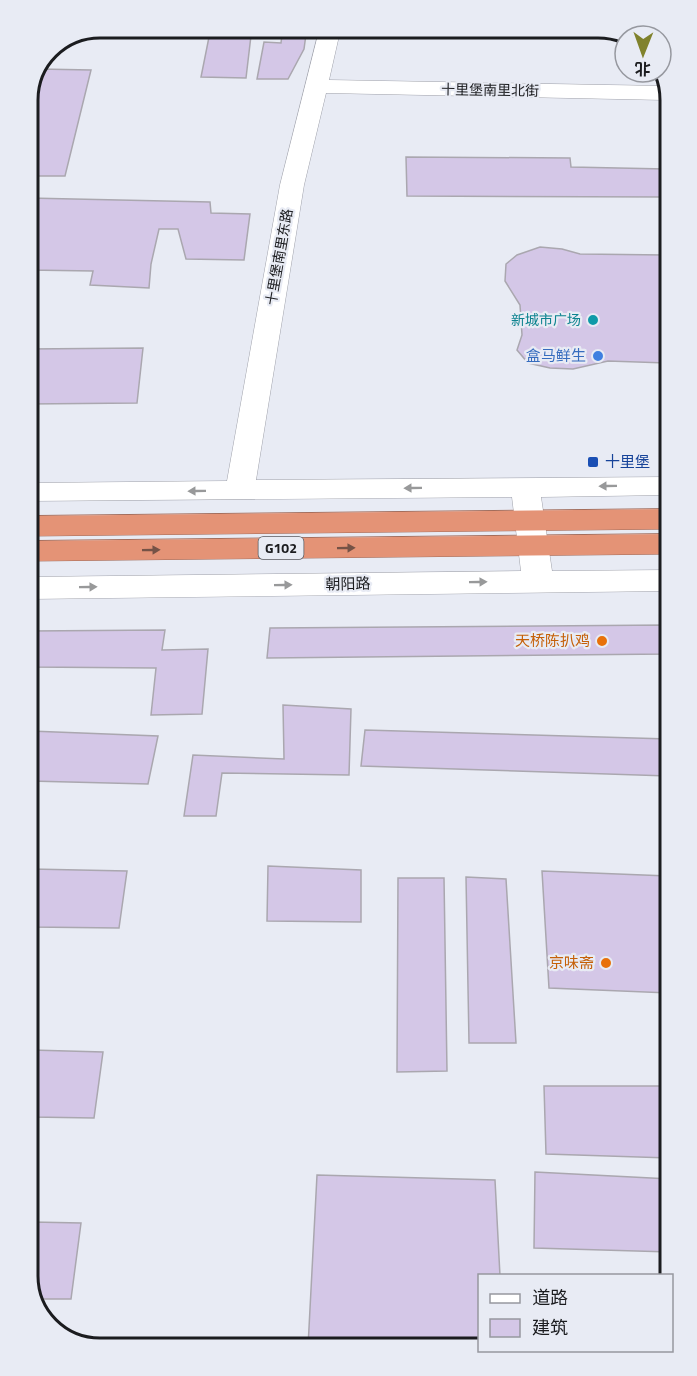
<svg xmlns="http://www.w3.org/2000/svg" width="697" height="1376" font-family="'Titillium Web','Noto Sans SC',sans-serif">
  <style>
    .building { fill: #d4c7e7; stroke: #aaa7af; stroke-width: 1.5 }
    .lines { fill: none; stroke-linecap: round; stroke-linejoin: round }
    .minor-casing { stroke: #a0a2ab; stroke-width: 1 }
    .highway-casing { stroke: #9e6958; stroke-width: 1 }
    .minor { fill: #fff; fill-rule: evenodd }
    .highway { fill: #e49376; fill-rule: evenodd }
    .oneway { fill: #98999a }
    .oneway2 { fill: #755246 }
    .culture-dot { fill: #0f9aa8; stroke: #e8ebf4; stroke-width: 2 }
    .shop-dot { fill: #3f7fe0; stroke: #e8ebf4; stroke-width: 2 }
    .transit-dot { fill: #1a4fb4; stroke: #e8ebf4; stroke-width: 2 }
    .food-dot { fill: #e8710a; stroke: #e8ebf4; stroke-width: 2 }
    .labels { text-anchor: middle; stroke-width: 4.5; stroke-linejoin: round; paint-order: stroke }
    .far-street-label { font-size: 14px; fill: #1b1c1f; stroke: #e8ebf4 }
    .far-culture-label { font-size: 14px; fill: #0d838f; stroke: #e8ebf4; text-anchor: end }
    .shield { fill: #e8ebf4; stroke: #585a5f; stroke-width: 1.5 }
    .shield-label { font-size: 14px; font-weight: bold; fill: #1b1c1f }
    .shop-label { font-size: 15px; fill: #366cbe; stroke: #e8ebf4; text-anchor: end }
    .transit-label { font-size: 15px; fill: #164399; stroke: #e8ebf4; text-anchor: start }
    .street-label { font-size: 15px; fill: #1b1c1f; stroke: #e8ebf4 }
    .food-label { font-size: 15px; fill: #c56008; stroke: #e8ebf4; text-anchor: end }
    .rim { fill: none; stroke: #1b1c1f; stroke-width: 3 }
  </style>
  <rect width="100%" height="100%" fill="#e8ebf4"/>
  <g class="building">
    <polygon points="135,27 164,27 164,32 134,32"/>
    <polygon points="211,27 252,27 246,78 201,77"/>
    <polygon points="283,27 307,27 304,49 288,79 257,79 264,42 281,43"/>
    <polygon points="39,69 91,70 65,176 27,176 27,95"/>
    <polygon points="406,157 570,158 571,167 665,169 665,197 407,196"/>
    <polygon points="28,198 210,202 211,213 250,214 244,260 186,259 178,229 159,229 151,264 149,288 90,285 93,271 28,270"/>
    <polygon points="540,247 562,249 580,254 665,255 666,363 608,361 573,369 550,368 528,363 517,350 522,335 520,305 505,281 506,264 517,255"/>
    <polygon points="143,348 137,403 28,404 28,349"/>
    <polygon points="667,625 667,654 267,658 270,628"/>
    <polygon points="165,630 162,650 208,649 202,714 151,715 156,668 30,667 29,631"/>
    <polygon points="283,705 351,709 349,775 222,773 216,816 184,816 193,755 284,759"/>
    <polygon points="365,730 668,739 668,776 361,766"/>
    <polygon points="30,731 158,736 148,784 30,781"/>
    <polygon points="268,866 361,870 361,922 267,921"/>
    <polygon points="31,869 127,871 119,928 31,927"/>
    <polygon points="542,871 668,876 669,993 549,988"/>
    <polygon points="466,877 506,879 516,1043 469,1043"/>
    <polygon points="398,878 444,878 447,1071 397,1072"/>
    <polygon points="31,1050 103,1052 94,1118 32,1117"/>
    <polygon points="544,1086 669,1086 669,1158 546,1154"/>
    <polygon points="535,1172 670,1179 670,1252 534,1248"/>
    <polygon points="317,1175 495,1180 500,1276 480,1276 480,1345 308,1347"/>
    <polygon points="32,1222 81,1223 71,1299 32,1299"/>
  </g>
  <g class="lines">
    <defs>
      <polygon id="minor" points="320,27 341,27 329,80 665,86 665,100 326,93 304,185 256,480 666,477 666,495 541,497 552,571 667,570 667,591 29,599 29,577 521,571 512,497 29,501 29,483 227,481 280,185"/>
      <g id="highway">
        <polygon points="667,509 667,529 29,536 29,516"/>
        <polygon points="667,534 667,554 29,561 29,541"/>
      </g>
    </defs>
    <use href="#minor" class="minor-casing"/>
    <use href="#highway" class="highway-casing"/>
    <use href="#minor" class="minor"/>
    <use href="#highway" class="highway"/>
  </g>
  <defs><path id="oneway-solid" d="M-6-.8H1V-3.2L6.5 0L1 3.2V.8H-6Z" transform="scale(1.5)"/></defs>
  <g class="oneway">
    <use href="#oneway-solid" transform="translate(608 486) rotate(179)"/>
    <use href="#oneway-solid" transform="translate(413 488) rotate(179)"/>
    <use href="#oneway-solid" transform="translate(197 491) rotate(179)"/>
    <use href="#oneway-solid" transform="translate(478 582) rotate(-1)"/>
    <use href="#oneway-solid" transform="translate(283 585) rotate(-1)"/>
    <use href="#oneway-solid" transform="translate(88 587) rotate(-1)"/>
  </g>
  <g class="oneway2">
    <use href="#oneway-solid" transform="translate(346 548) rotate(-1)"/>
    <use href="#oneway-solid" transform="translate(151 550) rotate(-1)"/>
  </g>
  <circle class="culture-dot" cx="593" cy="320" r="6"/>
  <circle class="shop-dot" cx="598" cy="356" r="6"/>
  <rect class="transit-dot" x="587" y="456" width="12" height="12" rx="3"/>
  <g class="food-dot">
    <circle cx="602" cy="641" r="6"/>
    <circle cx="606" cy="963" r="6"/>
  </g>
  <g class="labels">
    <g class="far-street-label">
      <text transform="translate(490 90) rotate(1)" y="5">十里堡南里北街</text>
      <text transform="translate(279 257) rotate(-80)" y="5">十里堡南里东路</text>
    </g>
    <g class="far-culture-label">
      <text x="581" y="325">新城市广场</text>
    </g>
    <rect class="shield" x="258.5" y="537" width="45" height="22" rx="4.5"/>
    <g class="shield-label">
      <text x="281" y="553">G102</text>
    </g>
    <g class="shop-label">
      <text x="586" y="361">盒马鲜生</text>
    </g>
    <g class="transit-label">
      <text x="605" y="467">十里堡</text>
    </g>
    <g class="street-label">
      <text transform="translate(348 584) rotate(-1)" y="5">朝阳路</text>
    </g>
    <g class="food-label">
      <text x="590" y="646">天桥陈扒鸡</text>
      <text x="594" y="968">京味斋</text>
    </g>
  </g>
  <path d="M0 0H697V1376H0ZM100 38H598A62 62 0 0 1 660 100V1276A62 62 0 0 1 598 1338H100A62 62 0 0 1 38 1276V100A62 62 0 0 1 100 38Z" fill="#e8ebf4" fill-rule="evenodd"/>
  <path class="rim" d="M100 38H598A62 62 0 0 1 660 100V1276A62 62 0 0 1 598 1338H100A62 62 0 0 1 38 1276V100A62 62 0 0 1 100 38Z"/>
  <rect x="478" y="1274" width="195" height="78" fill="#e8ebf4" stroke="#96989f" stroke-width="1.5"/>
  <rect x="490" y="1294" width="30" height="9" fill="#ffffff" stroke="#96989f" stroke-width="1.5"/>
  <text x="532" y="1304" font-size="18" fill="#1b1c1f">道路</text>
  <rect x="490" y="1319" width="30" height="18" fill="#d4c7e7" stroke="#96989f" stroke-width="1.5"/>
  <text x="532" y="1334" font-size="18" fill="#1b1c1f">建筑</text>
  <g transform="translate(643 54) rotate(181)"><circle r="28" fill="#e8ebf4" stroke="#96989f" stroke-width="1.5"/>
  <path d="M0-4.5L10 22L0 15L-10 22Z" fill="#80822c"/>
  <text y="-9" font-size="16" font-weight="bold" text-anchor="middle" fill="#1b1c1f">北</text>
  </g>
</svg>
